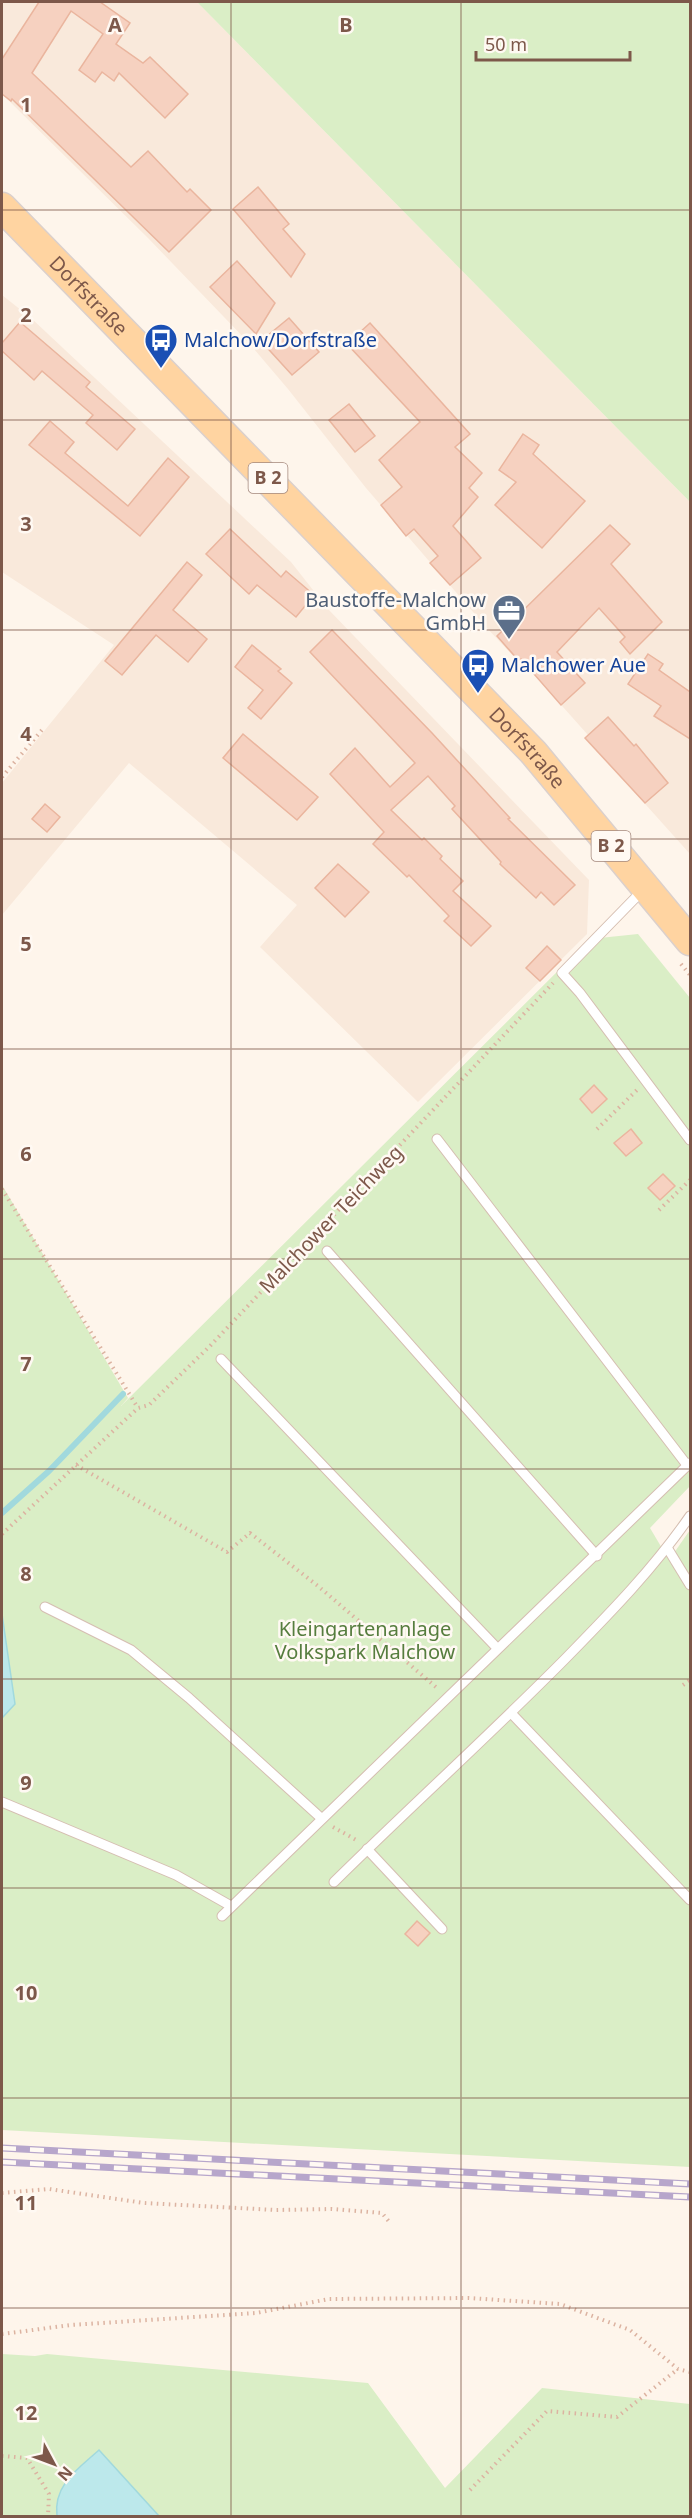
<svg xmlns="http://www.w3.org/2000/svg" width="692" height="2518" font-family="'Noto Sans',sans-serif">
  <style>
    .residential { fill: #f9e9db }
    .green { fill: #daeec6 }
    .water { fill: #bce8eb; stroke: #a1d9dd; stroke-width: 1.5 }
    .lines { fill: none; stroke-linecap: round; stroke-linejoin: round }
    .stream { stroke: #a1d9dd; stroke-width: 6 }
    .building { fill: #f6d1c0; stroke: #eab59e; stroke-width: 1.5 }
    .lane-casing { stroke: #d5beb1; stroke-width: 11 }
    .primary-casing { stroke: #dbd0cc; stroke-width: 31 }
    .path { stroke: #dcb3a1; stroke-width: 4; stroke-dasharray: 1.5 4.5; stroke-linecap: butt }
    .lane { stroke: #fff; stroke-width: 9 }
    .primary { stroke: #ffd4a1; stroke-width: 28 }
    .rail-casing { stroke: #b7a6cb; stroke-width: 7 }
    .rail { stroke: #fff9f3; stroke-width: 4.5; stroke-dasharray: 14; stroke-linecap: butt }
    .grid { fill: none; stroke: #7d584a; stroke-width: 1.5; stroke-opacity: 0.55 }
    .labels { text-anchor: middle; stroke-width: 5; stroke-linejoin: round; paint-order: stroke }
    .shield { fill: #fff9f3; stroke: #a4887d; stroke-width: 1.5 }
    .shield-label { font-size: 18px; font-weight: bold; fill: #7d584a }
    .street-label { font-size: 20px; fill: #7d584a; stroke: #fff9f3 }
    .transit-label { font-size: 20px; fill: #164399; stroke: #fff9f3; text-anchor: start }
    .service-label { font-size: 20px; fill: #4e5e75; stroke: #fff9f3; text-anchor: end }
    .park-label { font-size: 20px; fill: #567d3e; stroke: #fff9f3 }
    .grid-label { font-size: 20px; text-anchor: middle; font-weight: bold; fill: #7d584a; stroke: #fff9f3; stroke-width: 5; stroke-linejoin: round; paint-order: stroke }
  </style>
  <rect width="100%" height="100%" fill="#fef5eb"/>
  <g class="residential">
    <polygon points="2,2 197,2 690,502 690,854 586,738 588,735 521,660 518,661 486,627 366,488 288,389 249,343 148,238 2,94"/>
    <polygon points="2,295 31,318 291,562 328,609 589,880 587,934 418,1102 260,947 297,905 129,763 2,915 2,783 114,645 2,572"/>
  </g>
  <g class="green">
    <polygon points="197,2 690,2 690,502"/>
    <polygon points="638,934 690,998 690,1486 650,1528 669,1560 690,1530 690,2167 2,2130 2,1185 128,1398 121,1406 590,939"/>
    <polygon points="2,2354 35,2356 47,2354 368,2383 445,2488 542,2388 690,2404 690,2516 2,2516"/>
  </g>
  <g class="water">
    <polygon points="2,1614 15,1704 2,1718"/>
    <path d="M99 2450 159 2516H57C53 2485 78 2469 99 2450Z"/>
  </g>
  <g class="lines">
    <polyline class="stream" points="2,1513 49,1471 123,1394"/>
  </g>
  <g class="building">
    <polygon points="39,2 100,2 130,23 116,44 143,63 150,57 188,94 165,118 119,73 114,81 102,72 95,82 79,70 103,34 71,11 32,73 131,167 148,151 187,192 190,189 211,210 169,252 12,99 11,101 2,94 2,59"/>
    <polygon points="258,187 289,224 283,229 305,254 291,277 233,209"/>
    <polygon points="237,261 275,303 256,334 210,287"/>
    <polygon points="289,318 319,352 292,375 261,341"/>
    <polygon points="20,322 90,382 86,387 135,429 117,450 86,423 93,415 42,371 34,380 2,351 2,343"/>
    <polygon points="370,323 470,434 455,447 482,473 469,488 478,497 453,526 481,558 450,585 430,563 438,556 414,529 406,536 381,505 402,487 379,460 420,422 347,344"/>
    <polygon points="349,404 375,436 355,452 329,420"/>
    <polygon points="50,421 74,442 65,453 128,506 168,458 189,477 140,536 29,445"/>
    <polygon points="523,434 539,445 533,454 585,501 542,548 495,505 516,482 499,470"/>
    <polygon points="610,525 630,544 611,564 662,622 630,654 620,642 625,637 599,608 557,652 585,683 561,705 521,659 519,661 497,636"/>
    <polygon points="230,529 281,577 286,571 314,595 296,617 257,585 249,594 206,554"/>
    <polygon points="187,562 202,575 173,610 207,639 188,662 156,635 122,675 105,661"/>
    <polygon points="332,630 432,733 510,818 508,819 575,885 554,905 541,892 536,898 500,864 501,862 452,809 455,806 428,776 391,810 422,840 424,838 442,856 440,859 463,881 453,891 491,926 471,946 444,921 449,916 409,875 407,877 373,844 384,832 330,774 355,748 390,787 415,763 310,652"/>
    <polygon points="252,645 281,669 278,671 292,683 261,719 248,708 263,690 235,667"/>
    <polygon points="648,654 663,664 659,670 690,692 690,739 654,716 661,706 628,684"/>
    <polygon points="608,717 634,746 636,744 668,783 645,803 585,738"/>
    <polygon points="243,734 318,797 297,820 223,758"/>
    <polygon points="45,804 60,817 47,832 32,819"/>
    <polygon points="338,864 369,892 345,917 315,888"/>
    <polygon points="547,946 561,960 540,981 526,968"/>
    <polygon points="594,1085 607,1099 592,1113 580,1099"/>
    <polygon points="631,1129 642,1143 626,1156 614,1143"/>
    <polygon points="663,1174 675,1186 660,1200 648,1188"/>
    <polygon points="417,1921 430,1933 418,1946 405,1934"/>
  </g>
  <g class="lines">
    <defs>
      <g id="lane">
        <polyline points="643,890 562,973 580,993 690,1140"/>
        <polyline points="437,1139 687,1465"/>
        <polyline points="327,1251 597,1556"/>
        <polyline points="221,1359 497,1648"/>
        <polyline points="668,1549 690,1585"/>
        <polyline points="45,1607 131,1650 189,1698 321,1818"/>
        <polyline points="511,1713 690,1900"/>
        <polyline points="2,1802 176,1875 231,1906"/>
        <polyline points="367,1849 442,1929"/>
        <path d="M334 1882C411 1806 491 1734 567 1657 611 1612 654 1568 690 1516"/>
        <polyline points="222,1916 690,1463"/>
      </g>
      <g id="primary">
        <path id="s1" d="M2 207 533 752 690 941"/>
      </g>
    </defs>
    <use href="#lane" class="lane-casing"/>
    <use href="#primary" class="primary-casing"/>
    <g class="path">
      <polyline points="2,777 42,730"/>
      <polyline points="681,964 690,975"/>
      <polyline points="597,1129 637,1090"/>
      <polyline points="2,1189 138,1408"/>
      <polyline points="659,1210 690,1180"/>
      <polyline points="76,1465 227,1552 250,1533 318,1586 437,1688"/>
      <polyline points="2,1534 138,1408 149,1405 210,1346 553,983"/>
      <polyline points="683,1685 690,1680"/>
      <polyline points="333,1827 358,1841"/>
      <polyline points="2,2193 49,2189 144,2203 276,2210 332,2209 382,2213 391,2224"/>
      <polyline points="2,2334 71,2325 256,2313 329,2299 469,2298 560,2304 630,2330 678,2369 690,2372"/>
      <polyline points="2,2456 27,2458 49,2494 48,2516"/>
      <polyline points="470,2490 547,2411 617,2417 678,2369"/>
    </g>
    <use href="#lane" class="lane"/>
    <use href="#primary" class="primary"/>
    <defs>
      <g id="rail">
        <polyline points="2,2148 690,2184"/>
        <polyline points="2,2162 690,2197"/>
      </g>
    </defs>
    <use href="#rail" class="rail-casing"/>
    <use href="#rail" class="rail"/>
  </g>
  <path class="grid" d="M231 2V2516M461 2V2516M2 210H690M2 420H690M2 630H690M2 839H690M2 1049H690M2 1259H690M2 1469H690M2 1679H690M2 1888H690M2 2098H690M2 2308H690"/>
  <defs>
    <symbol id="bus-pin" viewBox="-11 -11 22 30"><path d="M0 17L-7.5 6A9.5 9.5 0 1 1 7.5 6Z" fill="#1a4fb4" stroke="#fff9f3"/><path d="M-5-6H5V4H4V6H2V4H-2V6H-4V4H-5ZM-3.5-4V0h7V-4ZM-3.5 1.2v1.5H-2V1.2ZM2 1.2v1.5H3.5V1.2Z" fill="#fff"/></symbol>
    <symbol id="office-pin" viewBox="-11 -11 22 30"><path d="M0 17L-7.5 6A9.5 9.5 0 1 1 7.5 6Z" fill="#5c6f8a" stroke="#fff9f3"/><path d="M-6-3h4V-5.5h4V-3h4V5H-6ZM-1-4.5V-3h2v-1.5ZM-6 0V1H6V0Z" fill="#fff"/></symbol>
  </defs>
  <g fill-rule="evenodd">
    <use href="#bus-pin" x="142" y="321" width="38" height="52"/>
    <use href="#office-pin" x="490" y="592" width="38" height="52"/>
    <use href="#bus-pin" x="459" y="646" width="38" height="52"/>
  </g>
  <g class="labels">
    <g class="shield">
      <rect x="248.5" y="463" width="39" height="30" rx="4.5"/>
      <rect x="591.5" y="831" width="39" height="30" rx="4.5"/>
    </g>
    <g class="shield-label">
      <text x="268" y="484">B 2</text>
      <text x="611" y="852">B 2</text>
    </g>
    <g class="street-label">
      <text dy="7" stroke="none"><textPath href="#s1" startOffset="124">Dorfstraße</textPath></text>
      <text dy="7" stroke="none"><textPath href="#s1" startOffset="754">Dorfstraße</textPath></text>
      <text transform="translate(331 1219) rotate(-46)" y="7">Malchower Teichweg</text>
    </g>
    <g class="transit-label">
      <text x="184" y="347">Malchow/Dorfstraße</text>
      <text x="501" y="672">Malchower Aue</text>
    </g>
    <g class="service-label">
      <text x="486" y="607">Baustoffe-Malchow<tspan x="486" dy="23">GmbH</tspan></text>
    </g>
    <g class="park-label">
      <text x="365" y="1636">Kleingartenanlage<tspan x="365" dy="23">Volkspark Malchow</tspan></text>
    </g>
  </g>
  <g class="grid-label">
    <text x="115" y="32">A</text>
    <text x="346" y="32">B</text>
    <text x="26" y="112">1</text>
    <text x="26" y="322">2</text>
    <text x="26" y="531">3</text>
    <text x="26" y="741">4</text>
    <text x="26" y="951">5</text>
    <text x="26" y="1161">6</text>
    <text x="26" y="1371">7</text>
    <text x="26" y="1581">8</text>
    <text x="26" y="1790">9</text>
    <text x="26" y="2000">10</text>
    <text x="26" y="2210">11</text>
    <text x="26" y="2420">12</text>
  </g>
  <rect width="692" height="2518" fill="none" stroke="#7d584a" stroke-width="6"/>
  <g transform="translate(54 2464) rotate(131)" stroke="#fff9f3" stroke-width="4.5" paint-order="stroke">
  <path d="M0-4.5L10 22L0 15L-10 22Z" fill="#7d584a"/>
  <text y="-9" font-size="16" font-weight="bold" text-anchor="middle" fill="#7d584a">N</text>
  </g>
  <path d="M476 51v9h154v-9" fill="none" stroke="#7d584a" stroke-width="3"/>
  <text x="485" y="51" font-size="18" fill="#7d584a" stroke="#fff9f3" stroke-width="4.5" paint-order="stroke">50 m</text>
</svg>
